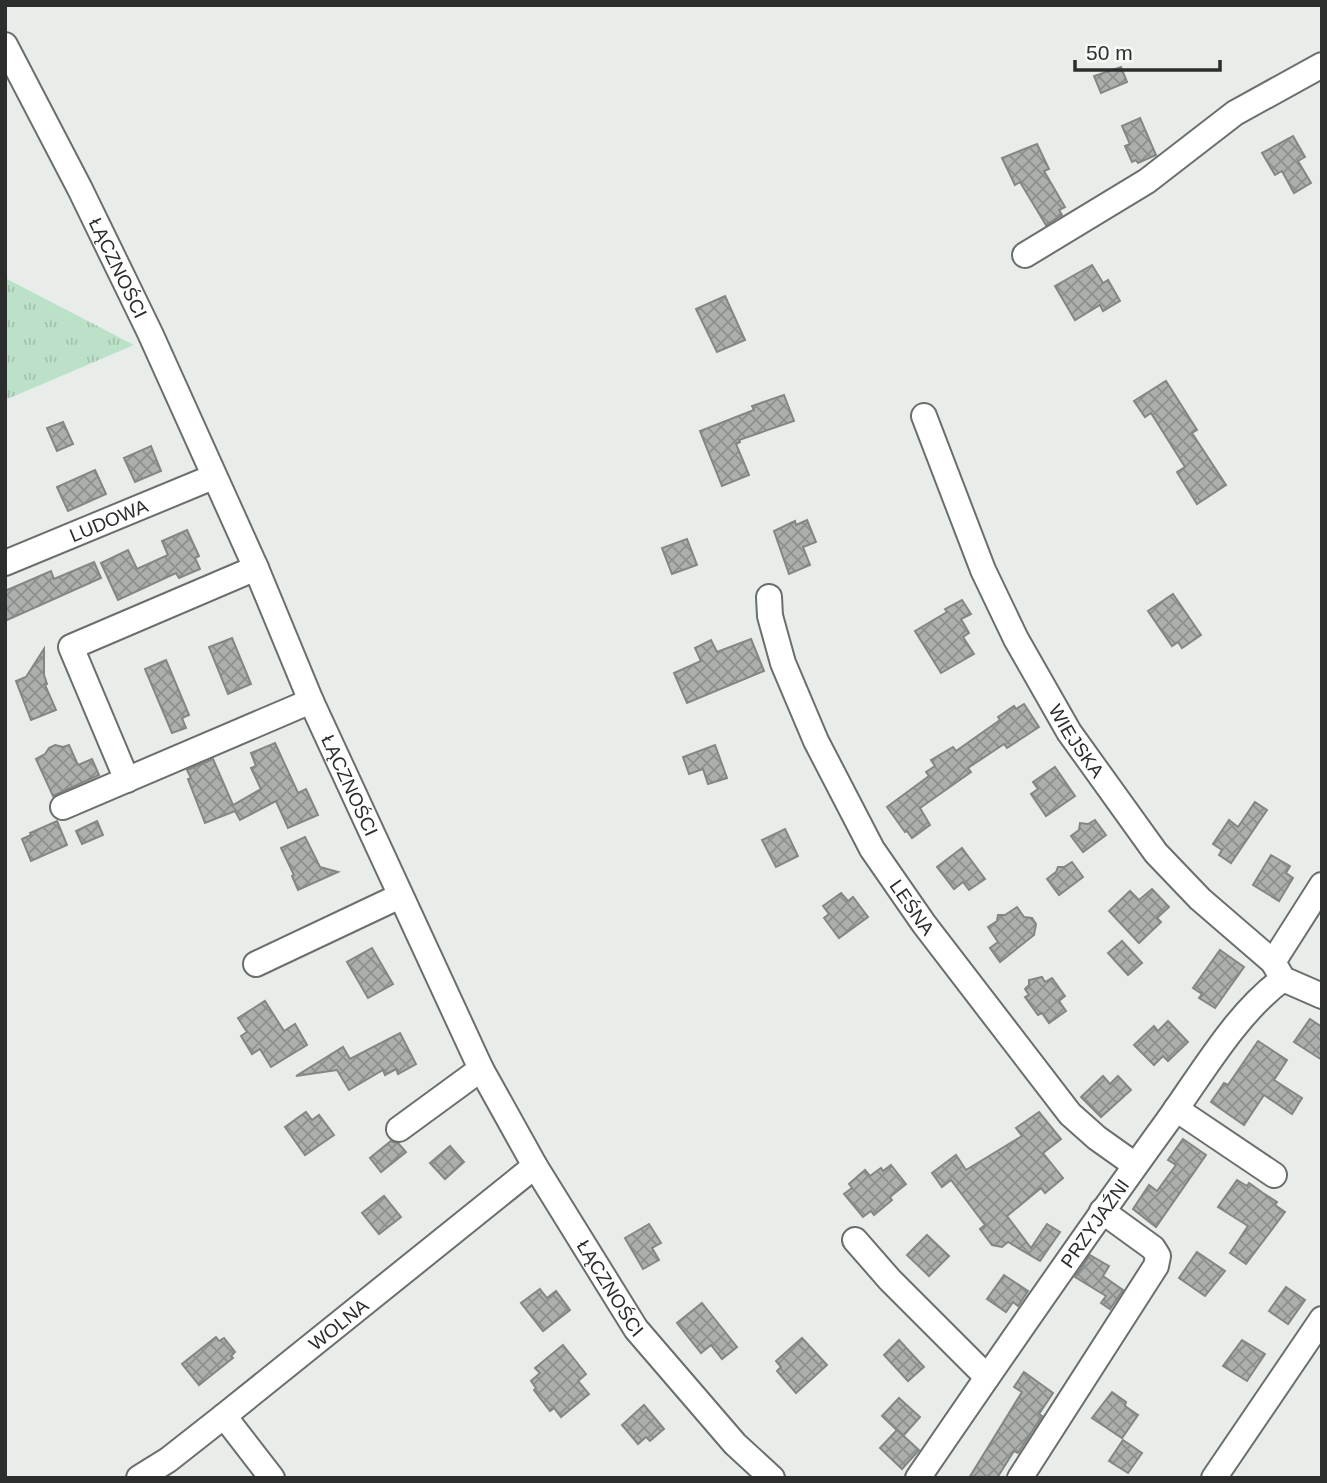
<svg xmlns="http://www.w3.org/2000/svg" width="1327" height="1483" font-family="Helvetica,sans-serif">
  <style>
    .grass { fill: url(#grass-tufts) }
    .building { fill: url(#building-cross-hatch); stroke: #838784; stroke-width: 2 }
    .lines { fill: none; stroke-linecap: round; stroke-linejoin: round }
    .minor-casing { stroke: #6b6f6c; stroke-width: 28 }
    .minor { stroke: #fff; stroke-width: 24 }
    .labels { text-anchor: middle; stroke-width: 5; stroke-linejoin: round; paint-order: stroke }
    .street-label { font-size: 19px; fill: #2c2e2d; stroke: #f6faf7 }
  </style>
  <defs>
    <pattern id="grass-tufts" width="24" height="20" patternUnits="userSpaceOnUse" patternTransform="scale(1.75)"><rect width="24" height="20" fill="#bbe2c8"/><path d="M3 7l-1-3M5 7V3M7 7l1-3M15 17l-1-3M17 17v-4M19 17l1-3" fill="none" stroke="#a1c2ac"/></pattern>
    <pattern id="building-cross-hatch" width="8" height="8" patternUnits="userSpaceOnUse" patternTransform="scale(1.75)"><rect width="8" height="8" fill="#acb0ad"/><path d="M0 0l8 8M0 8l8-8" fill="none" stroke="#8c908d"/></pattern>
  </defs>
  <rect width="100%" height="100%" fill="#e8edea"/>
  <polygon class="grass" points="5,277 5,278 134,345 5,400"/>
  <g class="building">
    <polygon points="1121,67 1127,82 1101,93 1094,76"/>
    <polygon points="1140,118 1156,155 1138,163 1136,160 1132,162 1125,146 1130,144 1122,126"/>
    <polygon points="1293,136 1305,157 1298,161 1311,183 1294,193 1282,171 1275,175 1262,153"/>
    <polygon points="1037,144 1049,169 1044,171 1065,207 1059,210 1062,215 1046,225 1020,182 1015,185 1002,158"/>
    <polygon points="1092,265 1103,283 1108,280 1120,301 1103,311 1100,305 1075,320 1055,286"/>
    <polygon points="725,296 745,340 717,352 696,309"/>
    <polygon points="1166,381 1197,430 1192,433 1226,485 1197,504 1177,472 1185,467 1151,413 1145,417 1134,401"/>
    <polygon points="784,395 794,421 739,440 740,442 736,444 749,475 722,486 700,431 754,410 752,406"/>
    <polygon points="63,422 73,444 57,451 47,428"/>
    <polygon points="151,446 161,471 135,482 124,458"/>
    <polygon points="95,470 106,494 68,511 57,487"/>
    <polygon points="807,520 816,542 803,547 810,565 789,574 774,531 795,521 796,525"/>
    <polygon points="187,530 199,556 195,558 200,569 179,578 176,573 118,600 101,563 128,550 137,569 168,555 162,541"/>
    <polygon points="687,539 697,565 672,574 662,548"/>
    <polygon points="94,562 101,578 5,621 5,591 51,571 54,579"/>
    <polygon points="1173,594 1201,635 1182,648 1178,642 1172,646 1148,611"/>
    <polygon points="962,600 971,614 961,619 969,633 963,637 974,654 941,673 915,631 947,612 945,609"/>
    <polygon points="232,638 251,684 228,694 209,647"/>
    <polygon points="751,639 764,671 687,703 674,673 701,661 695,648 711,640 717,652"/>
    <polygon points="44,649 44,675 47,684 45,685 56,710 31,720 16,681 26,677"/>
    <polygon points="166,660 189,715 182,718 186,728 172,733 145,669"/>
    <polygon points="1024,704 1039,727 1007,748 1004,744 968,768 971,772 920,808 930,825 912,838 907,831 905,832 887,807 929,776 926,772 935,766 931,760 953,747 956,751 1000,720 998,717 1014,706 1016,709"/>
    <polygon points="275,743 298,793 306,789 318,815 288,828 276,801 240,820 235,811 205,823 188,779 191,778 187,770 213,759 233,805 261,789 251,768 256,766 251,753"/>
    <polygon points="55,745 63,747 69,745 78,765 92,759 99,775 53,796 36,759 45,754 49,748"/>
    <polygon points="715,745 727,778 708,784 703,769 689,774 683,757"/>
    <polygon points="1055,767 1075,796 1046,816 1031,794 1038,789 1033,782"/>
    <polygon points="1255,802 1267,810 1231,863 1219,855 1222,850 1213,844 1229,820 1238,827"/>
    <polygon points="1095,820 1106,835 1083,852 1071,836 1079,830 1080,823 1088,824"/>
    <polygon points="57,821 67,845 31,861 22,839 31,835 30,833"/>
    <polygon points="97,821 103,835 82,844 76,831"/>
    <polygon points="785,829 798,856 776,867 762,840"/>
    <polygon points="305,837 320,867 338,872 298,890 292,876 294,875 281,848"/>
    <polygon points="962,848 985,879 969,890 963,882 954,889 937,867"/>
    <polygon points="1271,855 1290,866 1286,873 1293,878 1279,901 1253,885"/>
    <polygon points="1072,862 1083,877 1059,895 1047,879 1056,872 1058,867 1064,867"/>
    <polygon points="1152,889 1169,907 1157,918 1161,922 1139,943 1109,911 1130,891 1139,900"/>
    <polygon points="841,893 848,901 853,897 868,917 839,938 824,918 829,914 823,906"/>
    <polygon points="1017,907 1024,917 1032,918 1036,924 1034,935 1000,962 990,948 998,942 988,927 997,921 998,915 1005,915"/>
    <polygon points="1122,941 1142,963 1128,975 1108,953"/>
    <polygon points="372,948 393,984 368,998 347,962"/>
    <polygon points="1220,950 1244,967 1215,1008 1199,998 1202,994 1193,988"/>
    <polygon points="1042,977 1045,982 1052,978 1065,996 1059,1001 1066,1011 1049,1023 1042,1013 1038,1015 1025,997 1029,995 1025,989 1029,985 1029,980"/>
    <polygon points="265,1001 284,1031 295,1024 307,1045 271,1067 260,1049 252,1054 241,1036 247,1032 238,1018"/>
    <polygon points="1310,1019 1322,1027 1322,1060 1294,1042"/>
    <polygon points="1168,1021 1188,1042 1168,1061 1163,1056 1154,1065 1134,1045 1154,1026 1158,1031"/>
    <polygon points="400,1033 416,1064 398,1074 396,1069 385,1075 383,1070 349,1090 337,1070 296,1076 343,1047 350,1059"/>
    <polygon points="1258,1041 1287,1060 1274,1080 1302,1098 1292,1114 1264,1095 1244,1125 1211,1102 1224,1083 1228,1085"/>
    <polygon points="1103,1076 1110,1084 1118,1076 1131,1090 1101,1117 1081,1097"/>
    <polygon points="306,1112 312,1120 319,1115 334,1135 305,1155 285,1127"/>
    <polygon points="1039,1112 1061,1139 1043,1153 1063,1178 1045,1193 1041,1188 1007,1216 1031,1248 1047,1224 1060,1232 1040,1261 1008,1242 1002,1247 992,1245 980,1229 985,1225 951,1180 942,1187 932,1173 956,1155 966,1170 1022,1136 1016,1128"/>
    <polygon points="1183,1139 1206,1155 1156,1227 1133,1209 1149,1185 1157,1191 1176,1165 1168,1160"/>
    <polygon points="391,1141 399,1144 406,1152 381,1172 370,1158"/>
    <polygon points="450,1146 464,1162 445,1179 430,1163"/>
    <polygon points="891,1165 906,1184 890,1197 892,1200 874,1215 871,1211 863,1217 844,1194 852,1188 849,1184 865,1170 870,1176 881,1168 883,1171"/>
    <polygon points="1237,1180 1247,1186 1249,1183 1263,1193 1277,1202 1275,1205 1285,1212 1246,1264 1230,1253 1248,1226 1218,1207"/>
    <polygon points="384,1196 401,1217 379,1234 362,1213"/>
    <polygon points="649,1224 661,1243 652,1248 659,1260 643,1269 625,1238"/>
    <polygon points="927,1235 949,1256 929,1276 907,1255"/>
    <polygon points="1197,1252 1225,1271 1205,1296 1179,1278"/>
    <polygon points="1090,1255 1109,1266 1103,1276 1123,1290 1110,1309 1101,1303 1106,1296 1075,1277"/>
    <polygon points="1004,1275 1028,1291 1018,1306 1013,1302 1006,1312 987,1299"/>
    <polygon points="1286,1287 1305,1300 1288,1324 1269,1311"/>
    <polygon points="540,1289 547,1298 556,1291 570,1310 543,1331 521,1303"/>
    <polygon points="702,1303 737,1347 722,1359 711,1345 701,1353 677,1323"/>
    <polygon points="216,1337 219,1341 224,1338 235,1352 231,1356 233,1358 199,1385 182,1364"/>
    <polygon points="802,1338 827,1365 796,1393 777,1371 781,1367 776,1361"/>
    <polygon points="899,1340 924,1367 908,1381 884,1355"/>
    <polygon points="1242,1340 1265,1354 1247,1381 1223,1366"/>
    <polygon points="563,1345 586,1374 578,1381 589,1394 561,1417 554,1408 550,1411 534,1390 536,1388 531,1381 540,1373 535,1368"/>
    <polygon points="1024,1372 1053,1393 1039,1414 1042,1416 1018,1453 1014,1451 997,1478 969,1478 1022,1392 1014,1387"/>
    <polygon points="1112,1392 1126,1402 1125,1406 1138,1415 1122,1438 1092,1418"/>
    <polygon points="899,1398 920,1417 903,1436 882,1416"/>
    <polygon points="644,1405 664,1429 650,1441 646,1437 638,1444 622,1425"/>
    <polygon points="897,1430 919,1450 902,1469 880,1448"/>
    <polygon points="1123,1440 1142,1453 1128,1473 1109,1461"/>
  </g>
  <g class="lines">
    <defs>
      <g id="minor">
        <path id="s1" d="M5 45 80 189 150 333 256 568 311 701 481 1069 535 1166 636 1329 735 1444 772 1478"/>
        <polyline points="1025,255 1147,181 1235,113 1322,65"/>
        <path id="s2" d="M924 416 983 570 1016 639 1069 732 1156 853 1200 899 1273 962 1283 979 1322 996"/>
        <path id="s3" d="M5 563 213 477"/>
        <path id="s4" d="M769 597 770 616 783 663 816 741 872 849 924 924 1070 1114 1097 1138 1135 1165"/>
        <polyline points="127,780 71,647 256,568"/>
        <polyline points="63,807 311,701"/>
        <polyline points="1273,962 1322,885"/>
        <polyline points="256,964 400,896"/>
        <polyline points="1176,1109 1274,1175"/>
        <polyline points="399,1129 481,1069"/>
        <polyline points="855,1240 890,1280 987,1377"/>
        <polyline points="224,1416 272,1478"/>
        <path id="s5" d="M139 1478 168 1460 224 1416 535 1166"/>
        <path id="s6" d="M918 1478C1000 1358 1082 1239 1167 1122 1201 1075 1236 1013 1283 979"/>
        <polyline points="1020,1478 1156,1266 1158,1256 1153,1248 1102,1211"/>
        <polyline points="1214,1478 1322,1319"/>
      </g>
    </defs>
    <use href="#minor" class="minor-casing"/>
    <use href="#minor" class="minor"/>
  </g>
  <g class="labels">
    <g class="street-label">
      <text dy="7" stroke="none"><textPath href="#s1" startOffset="250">ŁĄCZNOŚCI</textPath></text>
      <text dy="7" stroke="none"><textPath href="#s3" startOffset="112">LUDOWA</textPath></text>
      <text dy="7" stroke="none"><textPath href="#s2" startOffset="360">WIEJSKA</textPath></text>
      <text dy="7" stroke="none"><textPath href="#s1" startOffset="817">ŁĄCZNOŚCI</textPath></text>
      <text dy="7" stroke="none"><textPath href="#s4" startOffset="345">LEŚNA</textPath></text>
      <text dy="7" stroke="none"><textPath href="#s6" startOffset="310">PRZYJAŹNI</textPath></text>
      <text dy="7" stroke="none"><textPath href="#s1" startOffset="1384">ŁĄCZNOŚCI</textPath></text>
      <text dy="7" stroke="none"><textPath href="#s5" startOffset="252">WOLNA</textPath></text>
    </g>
  </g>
  <rect width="1327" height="1483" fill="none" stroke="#2c2e2d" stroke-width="14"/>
  <path d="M1075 60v10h145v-10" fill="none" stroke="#2c2e2d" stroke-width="3.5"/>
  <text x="1086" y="60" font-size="21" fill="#2c2e2d" stroke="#f6faf7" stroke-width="5" paint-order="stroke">50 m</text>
</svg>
